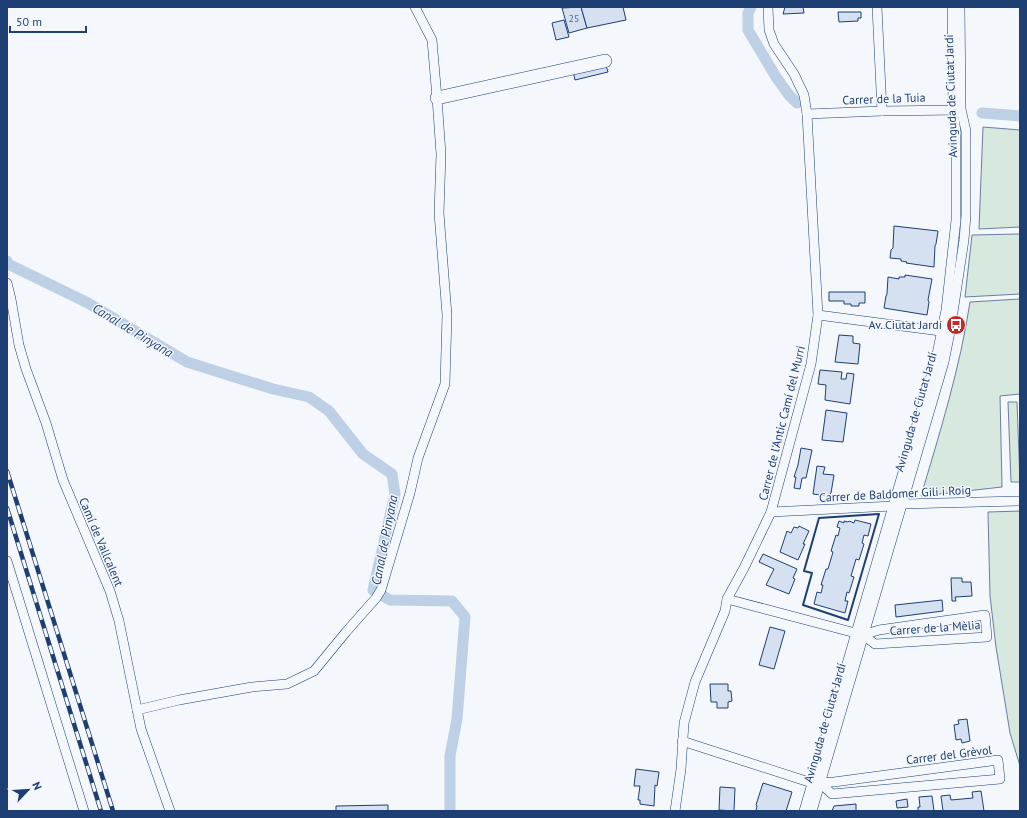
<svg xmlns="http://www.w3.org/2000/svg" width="1027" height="818" font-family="'PT Sans',sans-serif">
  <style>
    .green { fill: #d7e8df; stroke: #687fa3 }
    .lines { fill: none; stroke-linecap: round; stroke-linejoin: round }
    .canal { stroke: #bed0e5; stroke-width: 11 }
    .building { fill: #d5e0f0; stroke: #1d3f73 }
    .street-casing { stroke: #1d3f73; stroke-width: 10 }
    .secondary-casing { stroke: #1d3f73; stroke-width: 14 }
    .street { stroke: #f4f7fb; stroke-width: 9 }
    .secondary { stroke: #f4f7fb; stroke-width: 13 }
    .rail-casing { stroke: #1d3f73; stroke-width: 4.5 }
    .rail { stroke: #f4f7fb; stroke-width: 3; stroke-dasharray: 9; stroke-linecap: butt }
    .wall { stroke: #1d3f73; stroke-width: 2 }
    .labels { text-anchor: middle; stroke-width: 3; stroke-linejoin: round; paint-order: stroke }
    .number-label { font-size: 10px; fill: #4b6792 }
    .street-label { font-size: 12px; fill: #1d3f73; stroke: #f4f7fb }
    .poi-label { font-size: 12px; fill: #1d3f73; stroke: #f4f7fb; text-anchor: end }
    .water-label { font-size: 13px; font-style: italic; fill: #1d3f73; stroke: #f4f7fb }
  </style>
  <rect width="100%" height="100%" fill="#f4f7fb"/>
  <g class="green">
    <polygon points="983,127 1020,130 1020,227 979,229"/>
    <polygon points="1020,234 1020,294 965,297 972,235"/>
    <path d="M1020 299V394L1000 396 1002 487 921 496C940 432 960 368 970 302Z"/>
    <polygon points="1008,402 1017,402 1020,482 1011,482"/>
    <polygon points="1020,511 1020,766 1010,733 996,647 990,596 988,512"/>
  </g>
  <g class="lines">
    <g class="canal">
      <polyline points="751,7 748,13 748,30 776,77 789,95 797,103"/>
      <polyline points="982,113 1020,116"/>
      <polyline points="7,261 8,264 88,303 187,362 273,389 309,397 329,411 363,454 392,474 395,494 373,590 390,600 452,601 465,617 457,719 450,756 450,811"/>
    </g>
  </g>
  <g class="building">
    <polygon points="581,7 587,28 569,33 562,8"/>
    <polygon points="581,7 623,7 626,20 587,28"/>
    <polygon points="785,7 803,7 804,13 783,14"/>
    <polygon points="838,12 861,12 861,18 858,18 858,21 839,22"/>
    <polygon points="564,20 569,37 556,40 552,23"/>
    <polygon points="605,63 608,72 575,80 573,71"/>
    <polygon points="894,226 938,231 936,244 935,246 934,267 906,263 907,262 901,261 901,259 890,258 891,250 893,248"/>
    <polygon points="905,275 932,279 928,300 929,302 927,315 884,308 886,296 887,294 888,277 899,279 899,277 905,277"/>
    <polygon points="829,292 865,292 865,303 859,303 859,306 851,306 851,304 844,304 844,301 829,301"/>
    <polygon points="839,335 853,336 853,343 860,344 858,364 835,362"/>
    <polygon points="820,370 842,372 841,379 846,379 847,373 854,374 850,404 825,400 826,385 818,384"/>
    <polygon points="826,410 847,413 843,442 822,440"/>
    <polygon points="801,448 812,450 806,478 802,478 800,489 794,488 796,477 794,477 798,465"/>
    <polygon points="817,466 825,467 823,474 834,475 831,493 828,496 813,494"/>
    <polygon points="855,520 871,524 868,536 864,535 862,543 864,544 859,560 856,559 851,576 854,577 849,593 847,592 845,601 848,601 845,613 814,604 817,592 821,593 823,585 821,585 826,569 828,569 833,552 831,551 836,535 838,536 840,528 837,527 839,521 844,523 844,521 848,522 849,521 854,523"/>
    <polygon points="799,526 809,531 803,544 805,544 798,560 780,552 787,531 791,533 794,527 798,528"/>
    <polygon points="763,554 797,569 793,578 795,579 789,594 766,585 774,569 759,562"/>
    <polygon points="951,578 962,578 962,582 971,582 972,596 955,597 956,601 952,601"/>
    <polygon points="942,600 943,611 896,617 895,605"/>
    <polygon points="770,627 785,631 774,669 759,665"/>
    <polygon points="710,684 728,684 728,691 731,691 732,701 728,702 728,708 717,708 717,702 711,702"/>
    <polygon points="967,719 970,741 962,743 961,739 956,740 954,725 959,724 958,720"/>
    <polygon points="636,769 659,772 657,786 655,785 654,806 640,804 640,800 638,800 640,786 634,786"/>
    <polygon points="763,783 792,792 786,811 756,811 757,806 756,805"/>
    <polygon points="720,787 735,788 734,811 719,810"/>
    <polygon points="981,791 984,811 943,811 941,796 950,795 951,800 973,798 972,792"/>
    <polygon points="932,796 934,811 918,811 918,807 920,807 919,797"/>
    <polygon points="907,799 908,807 897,808 896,801"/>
    <polygon points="856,804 856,811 832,811 834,806"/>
    <polygon points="388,805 388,811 336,811 336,806"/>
  </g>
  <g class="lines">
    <defs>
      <g id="street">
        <polyline points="877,7 882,111"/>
        <polyline points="807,114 882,111 958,110"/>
        <polyline points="7,283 11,299 19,345 26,369 46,423 63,480 110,591 119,621 141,729 170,811"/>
        <polyline points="818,315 948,332"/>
        <polyline points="771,512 893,506 902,504 1020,501"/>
        <polyline points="7,561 84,811"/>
        <polyline points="727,599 863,635 879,630 985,615 987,637 875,644 863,635"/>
        <polyline points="137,710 179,700 252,687 287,684 314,671 346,632 376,598 381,590 410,493 418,458 445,384 447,315 439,213 441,154 437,98 432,40 415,7"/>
        <polyline points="682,741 812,783 834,782 998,760 1000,779 832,794 820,783"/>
        <polyline points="675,811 681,769 684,723 695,682 725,611 727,599 744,568 771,512 811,364 818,315 807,114 804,95 794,74 774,44 769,30 768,7"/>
        <polyline points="804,811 936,359 946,310 956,220 956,132 953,110 952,7"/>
        <polyline points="812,811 944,362 950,332 964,240 966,215 966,131 961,109 960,7"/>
      </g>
      <polyline id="secondary" points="437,98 605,61"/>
    </defs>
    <use href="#street" class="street-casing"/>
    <use href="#secondary" class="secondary-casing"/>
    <use href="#street" class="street"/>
    <use href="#secondary" class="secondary"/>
    <defs>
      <g id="rail">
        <polyline points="7,471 113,811"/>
        <polyline points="7,508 101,811"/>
      </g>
    </defs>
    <use href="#rail" class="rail-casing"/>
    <use href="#rail" class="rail"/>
    <polygon class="wall" points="879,514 848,620 803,605 812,573 804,571 819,518"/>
  </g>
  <defs>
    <symbol id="bus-disc" viewBox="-11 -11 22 22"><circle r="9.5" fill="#c62828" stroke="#f4f7fb"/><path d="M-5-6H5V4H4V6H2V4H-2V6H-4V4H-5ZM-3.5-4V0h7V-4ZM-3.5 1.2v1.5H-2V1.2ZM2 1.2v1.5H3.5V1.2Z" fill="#fff"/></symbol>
  </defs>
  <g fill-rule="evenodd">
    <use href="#bus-disc" x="945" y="314" width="22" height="22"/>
  </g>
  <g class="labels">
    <g class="number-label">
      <text x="574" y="22">25</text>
    </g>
    <g class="street-label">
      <text transform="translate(951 96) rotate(-92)" y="4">Avinguda de Ciutat Jardí</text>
      <text transform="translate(884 99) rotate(-2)" y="4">Carrer de la Tuia</text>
      <text transform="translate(916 412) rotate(-74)" y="4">Avinguda de Ciutat Jardí</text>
      <text transform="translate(782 423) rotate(-76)" y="4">Carrer de l'Antic Camí del Murri</text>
      <text transform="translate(895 494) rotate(-3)" y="4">Carrer de Baldomer Gili i Roig</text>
      <text transform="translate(101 542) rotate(67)" y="4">Camí de Vallcalent</text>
      <text transform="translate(935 628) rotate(-4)" y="4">Carrer de la Mèlia</text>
      <text transform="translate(825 723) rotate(-74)" y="4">Avinguda de Ciutat Jardí</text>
      <text transform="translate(949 755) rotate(-7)" y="4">Carrer del Grèvol</text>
    </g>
    <g class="poi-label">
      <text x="942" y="329">Av. Ciutat Jardí</text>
    </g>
    <g class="water-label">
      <text transform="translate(133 330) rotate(31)" y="5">Canal de Pinyana</text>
      <text transform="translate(384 540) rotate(-79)" y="5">Canal de Pinyana</text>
    </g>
  </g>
  <rect width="1027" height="818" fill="none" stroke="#1d3f73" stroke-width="16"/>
  <g transform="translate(28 790) rotate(65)" stroke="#f4f7fb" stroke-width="3" paint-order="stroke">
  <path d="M0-3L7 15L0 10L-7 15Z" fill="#1d3f73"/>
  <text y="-6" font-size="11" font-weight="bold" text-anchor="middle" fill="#1d3f73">N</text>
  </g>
  <path d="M10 26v6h76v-6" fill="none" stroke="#1d3f73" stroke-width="2"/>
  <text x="16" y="26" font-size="12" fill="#1d3f73" stroke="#f4f7fb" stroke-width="3" paint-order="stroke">50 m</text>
</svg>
